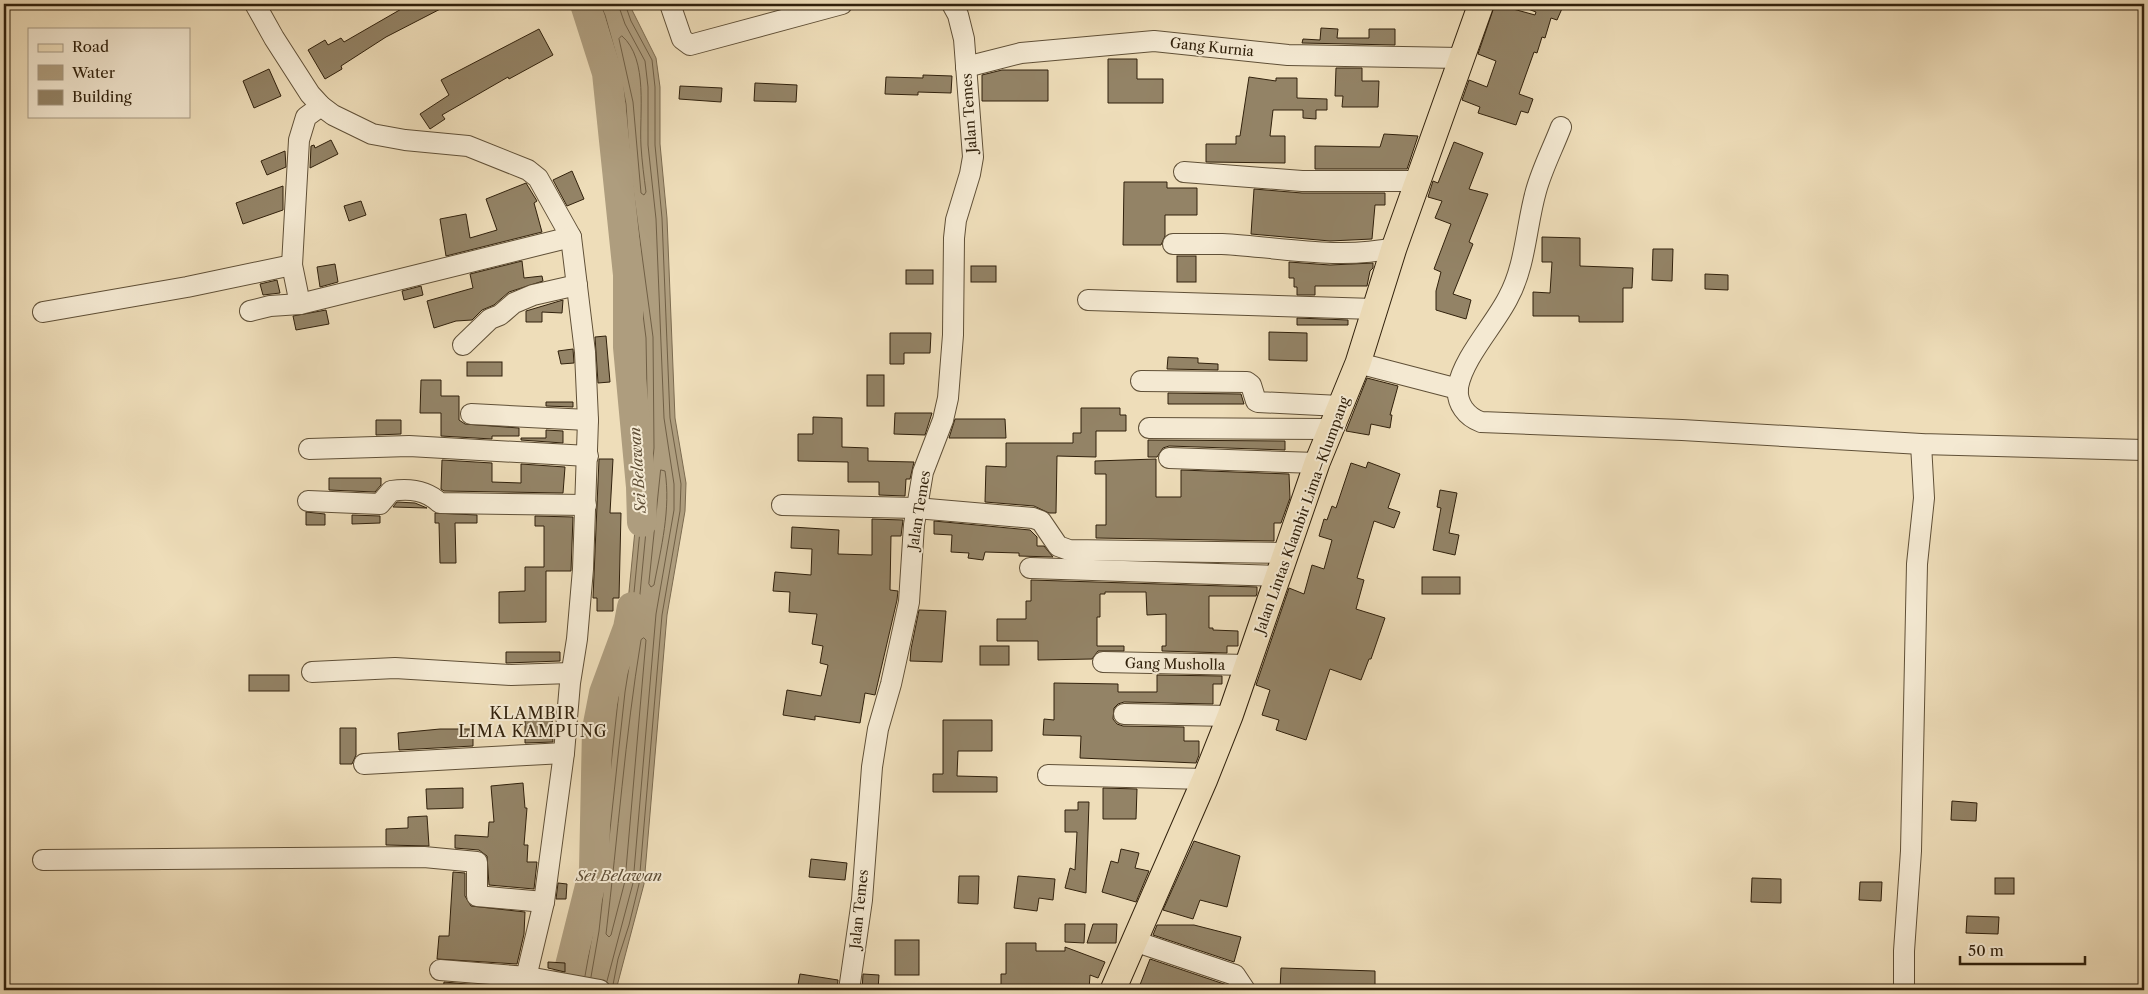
<svg xmlns="http://www.w3.org/2000/svg" width="2148" height="994" font-family="'Libre Caslon Text',serif">
  <style>
    .water { fill: #ae9d7e; stroke: #7c6b50 }
    .lines { fill: none; stroke-linecap: round; stroke-linejoin: round }
    .shore { stroke: #705f45; stroke-width: 1 }
    .river { stroke: #ae9d7e; stroke-width: 30 }
    .building { fill: #938366; stroke: #31210c }
    .minor-casing { stroke: #605037; stroke-width: 22 }
    .major-casing { stroke: #31210c; stroke-width: 27 }
    .minor { stroke: #f4e9d2; stroke-width: 20 }
    .major { stroke: #eeddb9; stroke-width: 25 }
    .labels { text-anchor: middle; stroke-width: 4; stroke-linejoin: round; paint-order: stroke }
    .street-label { font-size: 14px; fill: #31210c; stroke: #f4e9d2 }
    .water-label { font-size: 15px; font-style: italic; fill: #5d4c34; stroke: #f4e9d2 }
    .quarter-label { font-size: 16px; letter-spacing: 1px; fill: #31210c; stroke: #f4e9d2 }
  </style>
  <rect width="100%" height="100%" fill="#eeddb9"/>
  <filter id="stains"><feTurbulence type="fractalNoise" baseFrequency=".004" numOctaves="4"/><feColorMatrix values="0 0 0 0 .2 0 0 0 0 .09 0 0 0 0 .02 0 0 0 .5 -.17"/></filter>
  <radialGradient id="worn" r=".72"><stop offset=".6" stop-color="#630" stop-opacity="0"/><stop offset="1" stop-color="#630" stop-opacity=".3"/></radialGradient>
  <polygon class="water" points="587,4 629,4 656,58 660,87 660,144 667,218 675,418 686,483 685,511 667,615 644,884 616,990 577,990 588,930 614,690 628,602 643,448 641,338 619,167 615,105 606,61 594,18"/>
  <g class="lines">
    <g class="shore">
      <path d="M622 36C649 59 639 114 641 146 642 162 644 177 646 192L644 195 641 193 633 102 619 39Z"/>
      <path d="M661 470 665 471C671 509 661 548 654 585L651 587 649 584Z"/>
      <path d="M644 638 646 640 625 881 611 935 609 937 606 934C618 836 625 737 641 640Z"/>
      <polyline points="585,976 593,931 619,691 633,603 648,448 646,338 624,166 620,104 611,60 599,17 593,4"/>
      <polyline points="591,977 599,931 625,692 639,604 654,448 653,337 630,166 626,104 617,58 605,15 600,4"/>
      <polyline points="607,981 633,883 656,614 674,510 674,484 664,418 656,219 648,145 648,87 645,61 625,24 618,4"/>
      <polyline points="612,990 618,959 629,925 639,884 662,615 680,511 681,484 670,418 662,218 655,145 655,87 652,60 631,21 625,4"/>
    </g>
    <g class="river">
      <polyline points="585,4 607,73 628,275 628,347 641,487 642,522"/>
      <polyline points="564,990 594,870 597,729 604,693 628,628 632,607"/>
    </g>
  </g>
  <g class="building">
    <polygon points="410,4 450,4 386,37 341,66 342,69 325,79 308,50 325,40 328,45 341,38 344,42"/>
    <polygon points="1495,4 1535,15 1536,12 1517,5 1517,4 1564,4 1557,20 1551,18 1545,38 1542,37 1537,53 1534,52 1519,94 1533,99 1528,113 1521,111 1516,125 1478,113 1480,107 1462,100 1469,80 1487,87 1496,61 1478,54"/>
    <polygon points="1321,28 1338,29 1337,38 1369,38 1369,29 1395,29 1395,45 1302,43 1303,39 1320,40"/>
    <polygon points="539,29 553,55 509,79 508,77 442,115 445,119 430,129 420,114 449,95 441,80"/>
    <polygon points="1108,59 1137,59 1137,79 1163,79 1163,103 1108,103"/>
    <polygon points="1336,68 1362,68 1362,81 1379,81 1378,107 1342,107 1343,96 1335,96"/>
    <polygon points="269,69 281,96 254,108 243,81"/>
    <polygon points="1002,70 1048,70 1048,101 982,101 982,75"/>
    <polygon points="923,75 952,76 951,93 918,92 918,95 885,94 886,77 923,78"/>
    <polygon points="1249,77 1276,81 1276,78 1297,78 1297,98 1327,99 1327,110 1316,110 1316,119 1303,118 1303,110 1273,110 1270,136 1285,136 1285,163 1206,162 1206,144 1236,144 1236,136 1240,136"/>
    <polygon points="755,83 797,85 796,102 754,101"/>
    <polygon points="680,86 722,88 721,102 679,99"/>
    <polygon points="1384,134 1418,136 1407,169 1315,169 1315,146 1380,147"/>
    <polygon points="331,140 338,154 310,168 311,146 314,145 315,148"/>
    <polygon points="1454,142 1483,153 1469,189 1488,194 1469,242 1473,244 1453,294 1471,300 1466,319 1436,310 1436,291 1441,272 1434,269 1451,224 1435,218 1442,201 1428,197 1433,181 1438,183"/>
    <polygon points="285,151 286,167 267,175 261,161"/>
    <polygon points="572,171 584,199 567,206 553,180"/>
    <polygon points="1124,182 1167,182 1167,188 1197,188 1197,215 1165,215 1165,236 1161,245 1123,245"/>
    <polygon points="526,183 537,201 534,203 542,232 446,256 440,219 466,214 470,238 497,230 486,199"/>
    <polygon points="283,186 283,210 243,224 236,203"/>
    <polygon points="1254,189 1302,193 1385,193 1385,205 1375,205 1372,239 1330,241 1251,234"/>
    <polygon points="361,201 366,215 349,221 344,206"/>
    <polygon points="1542,237 1580,238 1580,266 1633,268 1632,288 1623,288 1623,322 1579,322 1579,316 1533,316 1533,292 1550,293 1552,262 1542,262"/>
    <polygon points="1653,249 1673,249 1672,281 1652,280"/>
    <rect x="1177" y="256" width="19" height="26"/>
    <polygon points="522,261 524,278 542,276 543,281 509,292 494,305 482,310 472,320 456,321 434,328 427,301 473,288 470,274"/>
    <polygon points="1289,262 1330,265 1373,263 1373,268 1370,271 1367,286 1315,286 1315,295 1297,295 1297,287 1294,287 1294,278 1289,278"/>
    <polygon points="335,264 338,282 320,287 317,267"/>
    <rect x="971" y="266" width="25" height="16"/>
    <rect x="906" y="270" width="27" height="14"/>
    <polygon points="1705,274 1728,275 1728,290 1705,289"/>
    <polygon points="277,280 280,293 263,295 260,284"/>
    <polygon points="421,286 423,295 404,300 402,291"/>
    <polygon points="563,300 562,313 542,312 542,322 526,322 526,311"/>
    <polygon points="326,310 329,324 296,330 293,316"/>
    <polygon points="1297,318 1348,320 1348,325 1297,325"/>
    <polygon points="1269,332 1307,333 1307,361 1269,360"/>
    <polygon points="890,333 931,333 930,353 904,353 904,364 890,364"/>
    <polygon points="606,336 610,382 598,383 595,337"/>
    <polygon points="573,349 574,363 561,364 558,351"/>
    <polygon points="1168,357 1198,358 1198,363 1218,364 1218,370 1167,369"/>
    <rect x="467" y="362" width="35" height="14"/>
    <rect x="867" y="375" width="17" height="31"/>
    <polygon points="1367,378 1398,386 1390,415 1392,415 1390,428 1371,424 1369,435 1346,431"/>
    <polygon points="421,380 441,380 441,396 459,396 459,420 465,424 519,428 519,436 492,436 492,439 441,436 441,413 420,413"/>
    <polygon points="1168,393 1241,394 1244,404 1168,404"/>
    <polygon points="546,402 573,402 573,407 546,406"/>
    <polygon points="1081,408 1120,408 1120,415 1126,415 1126,431 1096,431 1096,457 1057,456 1056,513 1049,513 1034,506 985,502 986,466 1006,467 1006,443 1073,443 1073,433 1081,433"/>
    <polygon points="895,413 932,413 925,435 894,434"/>
    <polygon points="813,417 842,418 842,447 868,448 868,461 914,462 910,479 906,479 905,496 879,495 879,482 848,482 848,462 798,461 798,434 813,434"/>
    <polygon points="955,419 1005,419 1006,438 949,438"/>
    <polygon points="376,420 401,420 401,434 376,435"/>
    <polygon points="546,430 563,431 563,443 521,440 521,438 546,438"/>
    <polygon points="1148,440 1285,441 1285,450 1169,446 1163,448 1157,457 1148,457"/>
    <polygon points="599,459 613,459 610,513 621,513 619,598 613,598 613,611 597,611 597,598 593,598"/>
    <polygon points="1156,459 1156,497 1181,497 1181,470 1289,474 1290,498 1281,523 1274,523 1274,541 1096,538 1096,525 1106,525 1106,474 1095,474 1095,461"/>
    <polygon points="442,460 492,463 492,482 521,483 521,464 565,467 563,493 444,491 441,489"/>
    <polygon points="1368,462 1400,474 1388,508 1400,512 1394,528 1374,521 1357,578 1364,580 1356,609 1385,618 1371,659 1369,659 1361,680 1330,669 1306,740 1276,730 1279,720 1262,715 1270,690 1256,685 1289,588 1304,594 1312,565 1324,569 1332,540 1319,536 1324,519 1327,520 1332,506 1336,508 1351,463 1366,468"/>
    <polygon points="329,478 381,478 381,485 375,492 329,490"/>
    <polygon points="1440,490 1457,493 1449,533 1459,535 1455,555 1433,550 1441,508 1437,507"/>
    <polygon points="397,502 415,503 427,508 393,507"/>
    <polygon points="306,512 325,514 325,525 306,525"/>
    <polygon points="435,513 477,515 477,523 455,523 456,563 440,563 439,523 435,523"/>
    <polygon points="352,515 380,516 380,523 352,524"/>
    <polygon points="535,516 573,517 571,571 546,571 546,622 499,623 499,592 525,591 525,567 544,567 544,526 535,526"/>
    <polygon points="872,519 903,520 901,536 891,536 890,590 898,591 897,600 875,695 865,693 860,723 815,716 815,720 783,715 787,690 821,696 828,665 820,663 823,646 812,644 817,614 789,612 790,592 773,591 775,572 811,575 812,549 791,548 792,527 839,530 838,554 872,555"/>
    <polygon points="934,521 1030,530 1037,537 1037,546 1044,546 1053,557 1019,556 1019,553 985,552 983,560 968,558 969,553 951,552 952,535 934,534"/>
    <rect x="1422" y="577" width="38" height="17"/>
    <polygon points="1031,580 1257,587 1257,593 1256,596 1209,596 1209,628 1213,628 1213,630 1238,631 1238,646 1227,646 1227,653 1162,651 1162,646 1166,646 1166,614 1147,615 1146,592 1105,592 1105,594 1100,594 1100,617 1097,617 1097,646 1124,646 1124,651 1098,651 1092,659 1038,660 1038,641 997,641 997,619 1026,619 1026,601 1031,601"/>
    <polygon points="919,610 946,611 942,662 910,661 911,649"/>
    <rect x="980" y="646" width="29" height="19"/>
    <polygon points="506,652 560,652 560,661 506,663"/>
    <rect x="249" y="675" width="40" height="16"/>
    <polygon points="1157,675 1222,676 1222,684 1213,684 1213,704 1124,702 1118,704 1114,708 1113,719 1117,724 1123,726 1184,727 1184,741 1199,741 1199,755 1196,763 1080,758 1081,736 1043,735 1044,719 1054,720 1054,683 1118,684 1118,692 1157,692"/>
    <polygon points="552,717 553,742 525,743 525,718"/>
    <polygon points="943,720 992,720 992,751 958,751 957,776 997,777 997,792 933,792 933,774 943,774"/>
    <polygon points="340,728 356,728 356,755 352,764 340,764"/>
    <polygon points="440,729 473,729 473,746 399,750 398,733"/>
    <polygon points="523,783 525,808 527,808 524,845 528,845 527,862 537,862 534,889 489,885 487,856 479,850 455,848 455,835 488,837 489,822 494,822 491,786"/>
    <polygon points="463,788 463,808 427,809 426,789"/>
    <polygon points="1103,788 1137,789 1136,819 1103,819"/>
    <polygon points="1952,801 1977,803 1976,821 1951,820"/>
    <polygon points="1078,802 1089,802 1086,893 1065,888 1070,868 1075,870 1077,832 1065,832 1065,810 1078,810"/>
    <polygon points="427,816 429,846 386,845 386,829 408,828 408,817"/>
    <polygon points="1194,841 1240,856 1227,907 1200,900 1193,919 1163,910"/>
    <polygon points="1121,849 1139,853 1135,868 1149,871 1136,902 1102,892 1111,861 1118,863"/>
    <polygon points="811,859 847,863 845,880 809,877"/>
    <polygon points="453,872 465,873 465,896 471,906 525,912 524,934 517,964 437,959 439,936 449,936"/>
    <polygon points="959,876 979,876 978,904 958,903"/>
    <polygon points="1018,876 1055,879 1053,900 1039,898 1037,911 1014,908"/>
    <polygon points="1752,878 1781,879 1781,903 1751,902"/>
    <rect x="1995" y="878" width="19" height="16"/>
    <polygon points="1860,882 1882,882 1881,901 1859,900"/>
    <polygon points="558,883 567,884 566,899 556,899"/>
    <polygon points="1967,916 1999,917 1998,934 1966,933"/>
    <polygon points="1065,924 1085,924 1084,943 1065,942"/>
    <polygon points="1093,924 1117,924 1116,943 1087,943"/>
    <polygon points="1157,925 1194,925 1241,937 1234,962 1153,935"/>
    <rect x="895" y="940" width="24" height="35"/>
    <polygon points="1006,943 1036,943 1036,951 1065,951 1065,947 1105,962 1098,978 1090,975 1089,990 1001,990 1001,974 1006,974"/>
    <polygon points="1150,959 1227,985 1226,990 1138,990"/>
    <polygon points="548,962 565,963 565,972 548,968"/>
    <polygon points="1281,968 1375,971 1375,990 1280,990"/>
    <polygon points="800,974 838,980 837,990 797,990"/>
    <polygon points="863,974 879,975 878,990 862,990"/>
    <polygon points="444,982 511,988 511,990 443,990"/>
  </g>
  <g class="lines">
    <defs>
      <g id="minor">
        <polyline points="255,4 274,38 310,94 321,106 333,115 372,134 405,140 468,146 528,170 538,178 571,237 585,352 588,420 583,569 577,639 570,683 564,753 544,902 523,990"/>
        <polyline points="670,4 682,39 690,45 842,4"/>
        <polyline points="966,67 1021,53 1154,41 1288,55 1460,58"/>
        <path d="M1561 127C1553 148 1542 169 1536 191 1526 226 1526 265 1508 298 1495 324 1463 358 1458 387 1456 404 1467 417 1481 422L1682 430 1921 444 2144 450"/>
        <polyline points="1184,172 1302,181 1418,181"/>
        <path d="M1173 244C1189 244 1206 244 1222 244 1279 247 1338 260 1394 248"/>
        <polyline points="1088,300 1374,309"/>
        <polyline points="300,304 292,265 299,140 306,117 321,106"/>
        <polyline points="250,311 270,306 300,304 571,237"/>
        <polyline points="43,312 187,287 292,265"/>
        <polyline points="463,345 490,319 500,315 514,303 533,295 577,285"/>
        <polyline points="1358,363 1458,389"/>
        <polyline points="1141,381 1247,382 1251,385 1256,401 1258,402 1340,406"/>
        <polyline points="471,414 588,420"/>
        <polyline points="1149,428 1332,429"/>
        <polyline points="309,449 409,446 588,456"/>
        <polyline points="1169,458 1317,463"/>
        <path d="M308 501 380 504 391 491C410 488 426 490 440 503L586 505"/>
        <polyline points="782,505 916,508 1033,518 1041,521 1058,546 1069,550 1285,553"/>
        <polyline points="1030,568 1277,576"/>
        <polyline points="1103,662 1248,665"/>
        <polyline points="312,672 395,668 511,675 571,673"/>
        <polyline points="1124,714 1230,716"/>
        <polyline points="364,764 564,753"/>
        <polyline points="1048,775 1205,779"/>
        <polyline points="43,860 424,857 477,862 477,896 544,902"/>
        <polyline points="1134,941 1235,975 1245,990"/>
        <polyline points="440,970 528,977 600,990"/>
        <polyline points="849,990 862,900 872,767 878,729 891,684 909,602 914,525 923,472 943,420 948,398 953,335 954,238 956,220 970,174 973,157 964,39 958,15 952,4"/>
        <polyline points="1904,990 1904,951 1911,851 1917,564 1924,498 1921,444"/>
      </g>
      <polyline id="major" points="1113,990 1205,779 1230,716 1317,463 1358,363 1394,248 1481,4"/>
    </defs>
    <use href="#minor" class="minor-casing"/>
    <use href="#major" class="major-casing"/>
    <use href="#minor" class="minor"/>
    <use href="#major" class="major"/>
  </g>
  <g class="labels">
    <g class="street-label">
      <text transform="translate(1212 47) rotate(6)" y="5">Gang Kurnia</text>
      <text transform="translate(969 113) rotate(-94)" y="5">Jalan Temes</text>
      <text transform="translate(919 510) rotate(-81)" y="5">Jalan Temes</text>
      <text transform="translate(1302 515) rotate(-70)" y="5">Jalan Lintas Klambir Lima–Klumpang</text>
      <text transform="translate(1175 664) rotate(1)" y="5">Gang Musholla</text>
      <text transform="translate(859 909) rotate(-84)" y="5">Jalan Temes</text>
    </g>
    <g class="water-label">
      <text transform="translate(638 470) rotate(-94)" y="5">Sei Belawan</text>
      <text x="619" y="881">Sei Belawan</text>
    </g>
    <g class="quarter-label">
      <text x="533" y="719">KLAMBIR<tspan x="533" dy="18">LIMA KAMPUNG</tspan></text>
    </g>
  </g>
  <rect width="2148" height="994" fill="none" stroke="#eeddb9" stroke-width="20"/>
  <rect x="5" y="5" width="2138" height="984" fill="none" stroke="#31210c" stroke-width="2.5"/>
  <rect x="10" y="10" width="2128" height="974" fill="none" stroke="#31210c"/>
  <rect x="28" y="28" width="162" height="90" fill="#f4e9d2" stroke="#a69983"/>
  <rect x="38" y="44" width="25" height="8" fill="#eeddb9" stroke="#a69983"/>
  <text x="72" y="52" font-size="15" fill="#31210c">Road</text>
  <rect x="38" y="65" width="25" height="15" fill="#ae9d7e" stroke="#a69983"/>
  <text x="72" y="78" font-size="15" fill="#31210c">Water</text>
  <rect x="38" y="90" width="25" height="15" fill="#938366" stroke="#a69983"/>
  <text x="72" y="102" font-size="15" fill="#31210c">Building</text>
  <path d="M1960 956v8h125v-8" fill="none" stroke="#31210c" stroke-width="2.5"/>
  <text x="1968" y="956" font-size="15" fill="#31210c" stroke="#f4e9d2" stroke-width="4" paint-order="stroke">50 m</text>
  <rect width="100%" height="100%" filter="url(#stains)"/>
  <rect width="100%" height="100%" fill="url(#worn)"/>
</svg>
